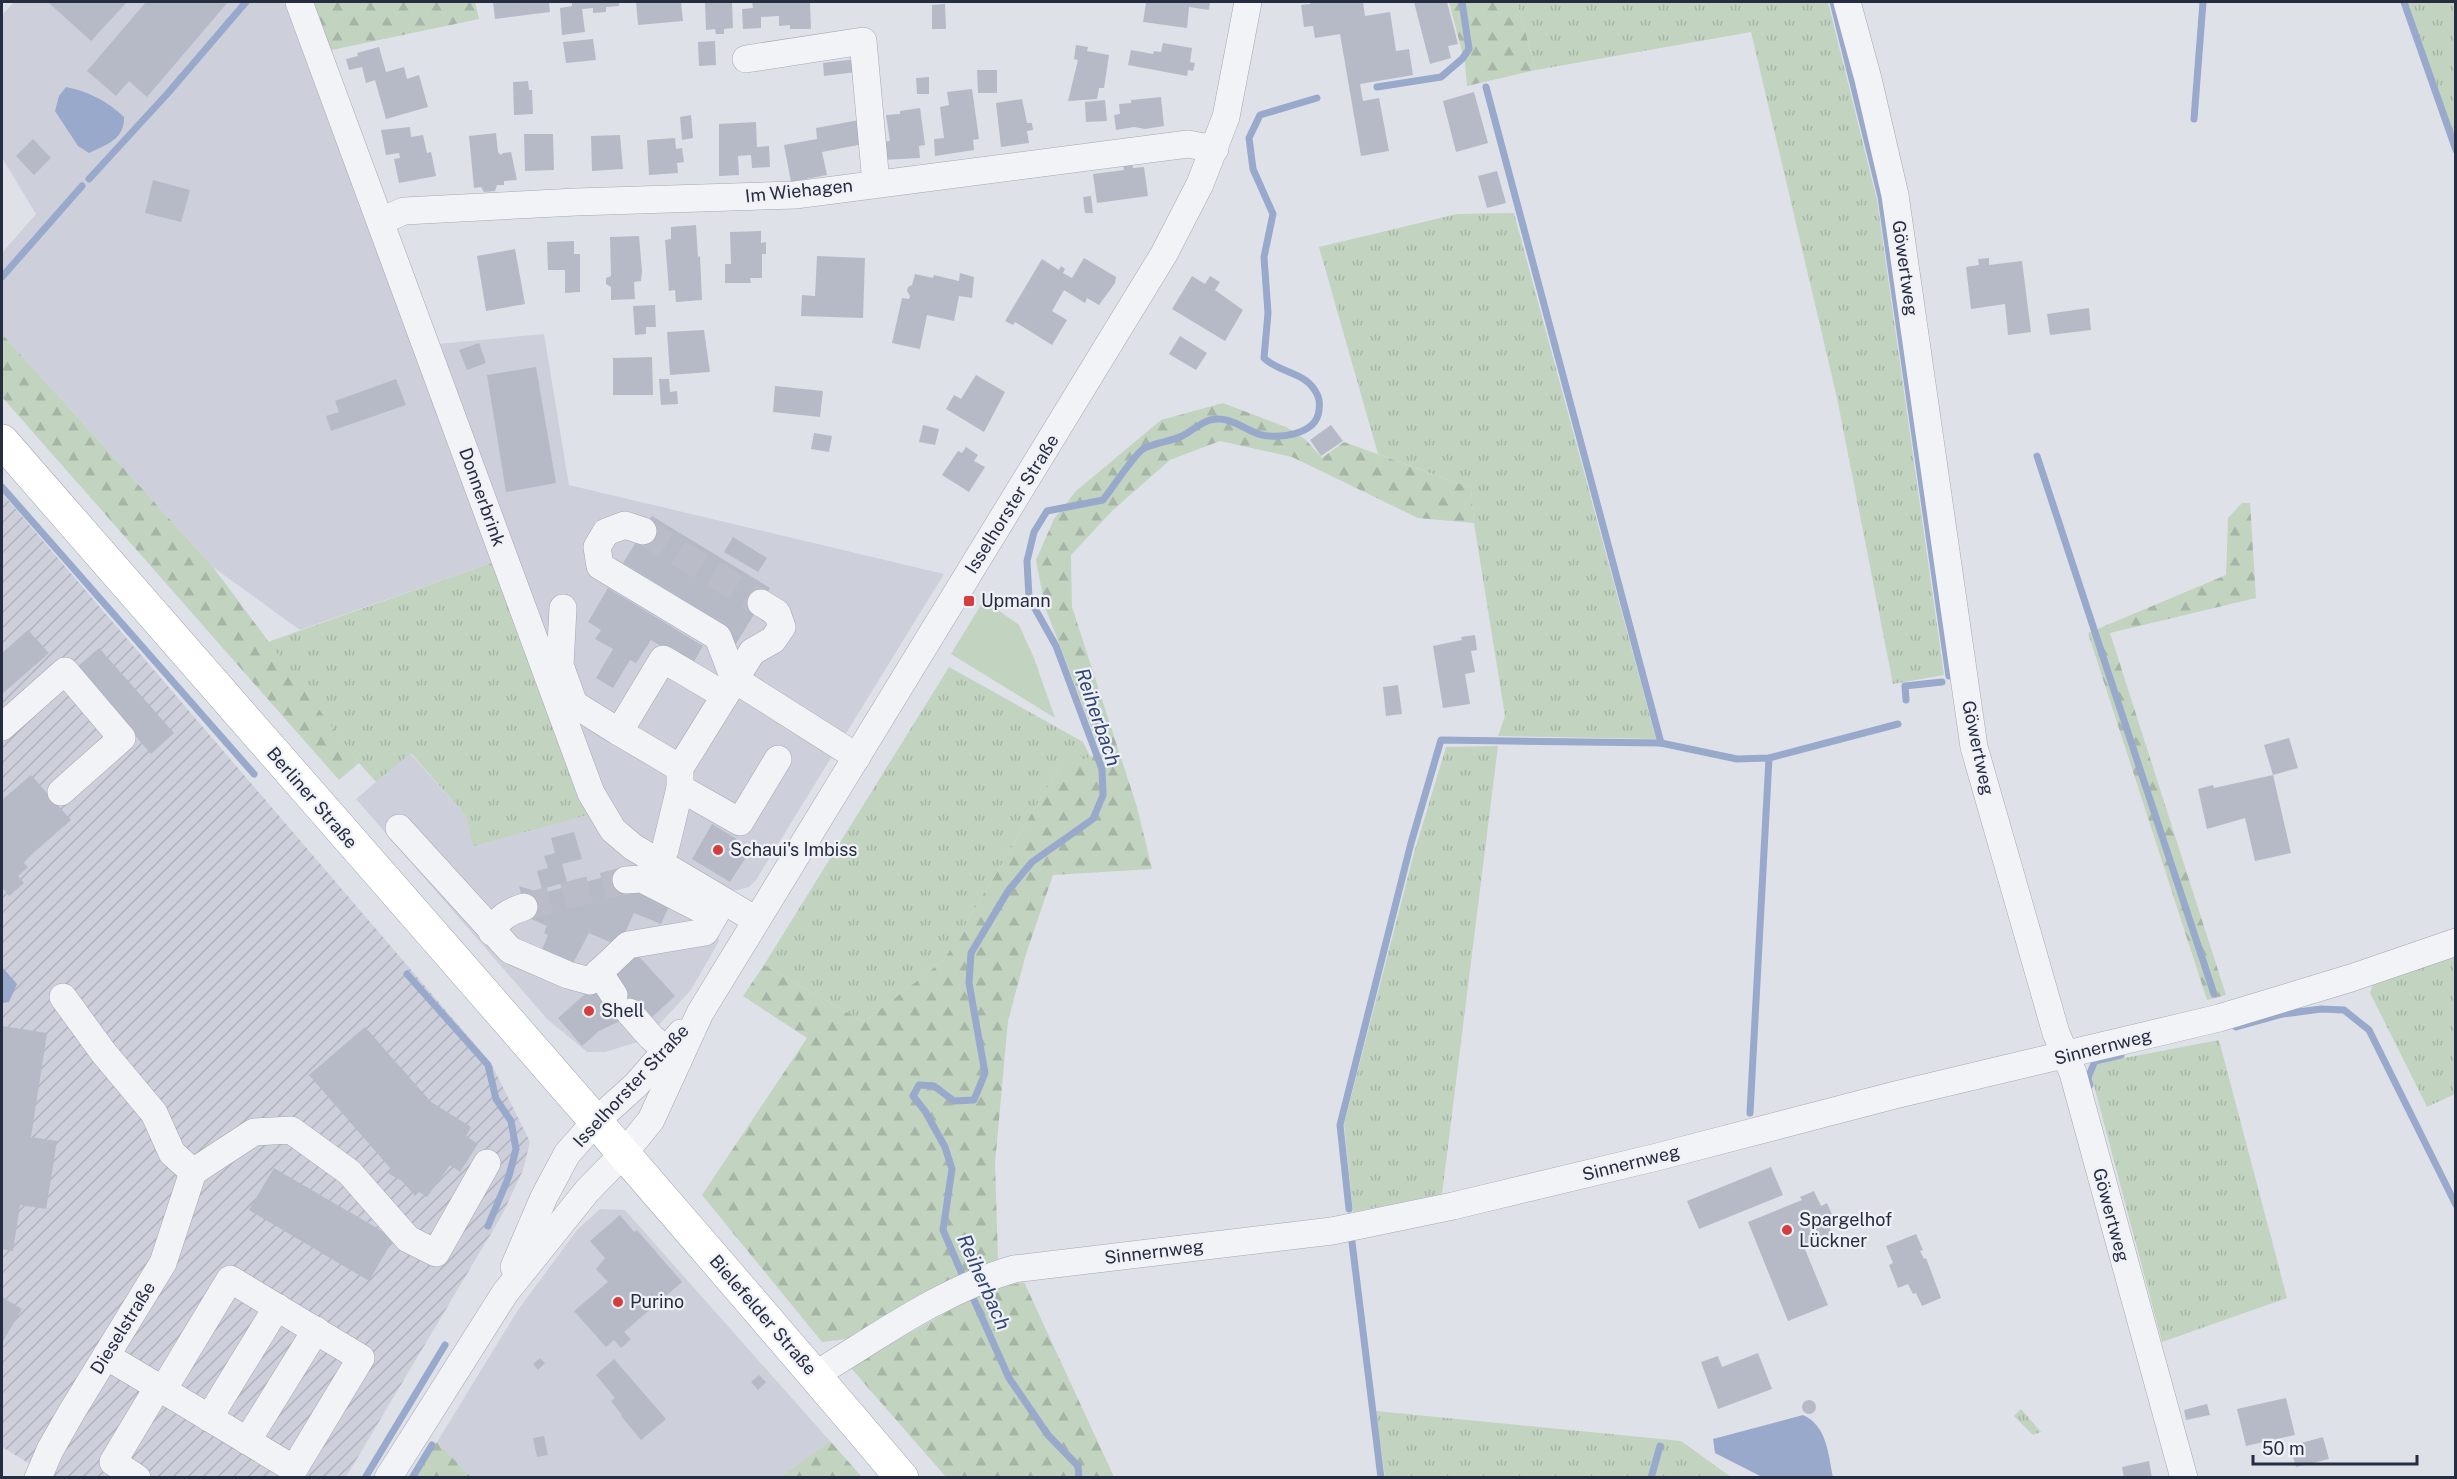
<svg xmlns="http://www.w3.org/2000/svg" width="2457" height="1479" font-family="'Public Sans',sans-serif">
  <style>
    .built { fill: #cdd0db }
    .industrial { fill: url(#industrial-furrows) }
    .grass { fill: url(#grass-tufts) }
    .forest { fill: url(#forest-firs) }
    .garden { fill: #c2d3c0 }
    .water { fill: #98a9cb }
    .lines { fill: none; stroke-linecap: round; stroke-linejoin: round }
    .stream { stroke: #98a9cb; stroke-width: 7 }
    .building { fill: #b6bac6 }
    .minor-tunnel { stroke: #babdc7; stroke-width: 27; stroke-dasharray: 27 14; stroke-linecap: butt }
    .minor-casing { stroke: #a4a7b3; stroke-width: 28 }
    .major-casing { stroke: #9ea4b5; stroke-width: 34 }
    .minor { stroke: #f2f3f7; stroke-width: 27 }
    .major { stroke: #fff; stroke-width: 33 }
    .poi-dot { fill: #d43e3f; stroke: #eff1f6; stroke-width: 2 }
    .labels { text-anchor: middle; stroke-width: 4.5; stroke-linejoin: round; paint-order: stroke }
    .street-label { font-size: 18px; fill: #272d41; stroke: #eff1f6 }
    .poi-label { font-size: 18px; fill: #272d41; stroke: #eff1f6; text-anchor: start }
    .water-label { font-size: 20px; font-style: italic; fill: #304576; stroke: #eff1f6 }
  </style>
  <defs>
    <pattern id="industrial-furrows" width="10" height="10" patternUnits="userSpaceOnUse" patternTransform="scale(1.5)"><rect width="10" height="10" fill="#cdd0db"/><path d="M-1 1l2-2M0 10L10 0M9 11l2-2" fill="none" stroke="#b0b3bd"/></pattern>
    <pattern id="grass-tufts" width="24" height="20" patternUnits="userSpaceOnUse" patternTransform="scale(1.5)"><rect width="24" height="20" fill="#c2d3c0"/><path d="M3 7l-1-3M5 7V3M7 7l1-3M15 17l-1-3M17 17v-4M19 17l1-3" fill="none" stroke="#a7b5a6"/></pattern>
    <pattern id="forest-firs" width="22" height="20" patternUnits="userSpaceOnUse" patternTransform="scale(1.5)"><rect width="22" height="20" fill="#c2d3c0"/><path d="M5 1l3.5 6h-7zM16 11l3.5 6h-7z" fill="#a7b5a6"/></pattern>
  </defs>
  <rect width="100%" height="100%" fill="#dfe1e9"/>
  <g class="built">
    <polygon points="14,2 288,2 497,561 300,630 213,567 2,334 2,253 36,214 2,158 2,15"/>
    <polygon points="544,334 569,485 944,574 756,880 749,887 738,890 721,890 638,838 605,799 437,344"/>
    <polygon points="410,753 466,816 591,814 714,908 719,941 691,990 655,1029 638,1042 605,1052 587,1052 547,1019 356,799"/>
    <polygon points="600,1209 625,1210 830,1441 781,1478 471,1477 437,1442 518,1310 577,1230"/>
  </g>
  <polygon class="industrial" points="2,493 491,1063 530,1142 523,1170 502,1215 346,1477 51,1477 2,1447"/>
  <g class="grass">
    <polygon points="1517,2 1828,2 1877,200 1944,675 1893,684 1837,398 1751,32 1536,70"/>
    <polygon points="2421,2 2455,2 2455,140 2411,12 2408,3"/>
    <polygon points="1514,213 1656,739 1498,736 1505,716 1474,523 1471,488 1378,454 1319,247 1457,214"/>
    <polygon points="497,561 591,814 473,846 466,816 411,753 376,782 359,763 268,642"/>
    <polygon points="949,667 1083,742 1091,758 1059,768 944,960 864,1022 764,965"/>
    <polygon points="1498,746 1442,1194 1353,1212 1344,1124 1414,853 1446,747"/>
    <polygon points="2455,955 2455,1094 2427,1107 2370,993 2373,984"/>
    <polygon points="2219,1040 2287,1298 2162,1342 2092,1078 2098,1063"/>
    <polygon points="2021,1409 2041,1432 2033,1435 2014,1416"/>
    <polygon points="1376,1411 1681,1441 1731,1477 1385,1477"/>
  </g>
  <g class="forest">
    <polygon points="309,2 475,2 479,19 327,51"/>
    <polygon points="1449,2 1517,2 1536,70 1467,86 1465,63"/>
    <polygon points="2,334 213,567 359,763 339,780 2,397"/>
    <polygon points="1223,403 1286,427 1306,440 1322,458 1344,442 1471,488 1474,523 1418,518 1292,457 1220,441 1170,460 1113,510 1071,555 1072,607 1137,807 1152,869 1053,875 1026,954 1008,1021 995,1163 998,1259 973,1269 847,1339 822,1342 702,1195 807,1038 743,996 764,965 864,1022 944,960 1059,768 1101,753 1045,607 1036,560 1054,519 1076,491 1161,420"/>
    <polygon points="2242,503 2250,503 2256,598 2110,633 2226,995 2207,1000 2088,633 2226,575 2228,518"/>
    <polygon points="1024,1282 1114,1477 946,1477 850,1367 984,1291"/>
    <polygon points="830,1441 862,1477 781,1477"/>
    <polygon points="437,1442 471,1477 416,1477"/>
  </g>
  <polygon class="garden" points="984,600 1019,625 1034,658 1055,718 951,654"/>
  <g class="water">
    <path d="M66 87C90 92 107 101 124 117 125 139 106 145 89 153L78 146 55 111 59 96Z"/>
    <polygon points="2,967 17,984 9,1002 2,1003"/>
    <path d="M1803 1415C1827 1426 1828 1453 1833 1477H1762L1715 1453 1713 1439Z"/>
  </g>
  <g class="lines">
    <g class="stream">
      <polyline points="1833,2 1881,197 1949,676"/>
      <polyline points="2404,2 2456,150"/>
      <polyline points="1377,87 1441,77 1462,59 1469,49 1462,2"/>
      <polyline points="1486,87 1661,743"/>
      <polyline points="2194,119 2203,2"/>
      <polyline points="89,179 168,93 246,2"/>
      <polyline points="2,277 82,186"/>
      <polyline points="2037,456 2214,994"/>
      <polyline points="2,487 254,774"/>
      <polyline points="1906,700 1905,686 1942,682"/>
      <polyline points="407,974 488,1065 496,1099 511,1121 516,1149 509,1176 488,1226"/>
      <polyline points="2236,1027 2283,1014 2321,1009 2344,1010 2369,1030 2456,1205"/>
      <polyline points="2090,1085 2088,1078 2095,1061 2121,1055"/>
      <polyline points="1750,1113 1769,758"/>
      <polyline points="1349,1209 1340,1125 1411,843 1441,740 1661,743 1737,759 1769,758 1898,724"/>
      <polyline points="1352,1242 1381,1478"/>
      <path d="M965 1281 943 1230 952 1169 945 1147 925 1111 913 1096 919 1085 934 1086 954 1101 974 1100 985 1073 969 983 971 953 1008 891 1032 862 1093 819 1103 795 1102 769 1056 646 1029 598 1027 561 1034 532 1047 511 1103 500C1112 489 1133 456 1143 449 1155 442 1170 442 1182 436 1192 431 1200 423 1210 420 1228 415 1242 428 1258 434 1277 440 1317 435 1319 410 1320 401 1319 396 1314 389 1303 372 1278 372 1264 358L1268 313 1264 257 1273 214 1253 169 1249 138 1260 115 1317 98"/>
      <polyline points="970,1291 1009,1378 1048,1435 1078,1466 1079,1478"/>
      <polyline points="365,1478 445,1345"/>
      <polyline points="412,1478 432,1445"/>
      <polyline points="1651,1478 1660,1446"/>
    </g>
  </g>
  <g class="building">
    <polygon points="51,2 127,2 91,41 49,3"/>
    <polygon points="146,2 228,2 147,97 129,81 116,96 87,71"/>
    <polygon points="493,2 549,2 550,12 495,19"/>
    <polygon points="572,2 619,2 619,6 606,7 606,12 593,13 593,8 582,9 585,32 562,35 560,8 572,6"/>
    <polygon points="636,2 681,2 683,21 638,25"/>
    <polygon points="705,2 732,2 733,28 724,29 724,34 716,34 715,29 706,30"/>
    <polygon points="752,2 810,2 811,29 790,29 790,25 779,26 779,16 761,17 761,28 743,29 742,9 753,8"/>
    <polygon points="1146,2 1210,2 1209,10 1189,7 1187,28 1143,22"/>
    <polygon points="1311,2 1363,2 1365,16 1390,12 1396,51 1409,49 1413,75 1360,84 1363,101 1379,98 1389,151 1361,156 1340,34 1315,38 1313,26 1304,27 1301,5 1310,4"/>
    <polygon points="1414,2 1447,2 1458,44 1448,46 1451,58 1430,64"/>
    <polygon points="945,4 946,29 932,29 932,5"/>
    <polygon points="593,39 596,60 566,63 563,42"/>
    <polygon points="715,41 716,65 699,66 698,42"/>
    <polygon points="1163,43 1192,48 1190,62 1195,63 1193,71 1188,70 1187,76 1128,65 1131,50 1153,54 1154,51 1161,52"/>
    <polygon points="1076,45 1088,47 1087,51 1109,55 1104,88 1099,88 1097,99 1068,101 1078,60 1074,59"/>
    <polygon points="379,47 386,72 404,67 407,79 419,75 428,107 386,119 375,80 366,83 362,67 349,70 346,59 358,56 357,53"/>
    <polygon points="856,59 857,72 824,76 823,63"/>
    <polygon points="977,70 997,70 997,93 978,93"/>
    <polygon points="929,77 929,94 917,94 916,78"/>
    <polygon points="528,81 529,90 532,90 533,114 514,115 513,82"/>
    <polygon points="972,89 979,139 973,140 974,150 935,156 934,139 944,138 940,107 949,105 947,92"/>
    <polygon points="1474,92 1488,143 1456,152 1443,101"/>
    <polygon points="1161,97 1164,126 1145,129 1134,127 1116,130 1114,115 1120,114 1119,104 1131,103 1131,100"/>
    <polygon points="1022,99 1027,123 1032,123 1033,130 1027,131 1029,143 1001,147 996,103"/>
    <polygon points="1105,100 1107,121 1086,122 1085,102"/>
    <polygon points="920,108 925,145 919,146 920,158 882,160 880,142 890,141 886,115 900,114 900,111"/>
    <polygon points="691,115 693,138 682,140 680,117"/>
    <polygon points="859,120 863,144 822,152 827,175 791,182 784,145 817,139 816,128"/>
    <polygon points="756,122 757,147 769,146 770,167 752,168 751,155 738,156 739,175 719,176 719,124"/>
    <polygon points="410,127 411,137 423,135 427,153 431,152 436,176 399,183 394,159 400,158 399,153 386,155 381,130"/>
    <polygon points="496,133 498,152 501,155 503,153 511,152 517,180 504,181 504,185 497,185 495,191 484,192 481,187 474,188 469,136"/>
    <polygon points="524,134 553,134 554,170 525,171"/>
    <polygon points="620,135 623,169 592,171 591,136"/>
    <polygon points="675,138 676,149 682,148 684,162 677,163 678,173 649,175 647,140"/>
    <polygon points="33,139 51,158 34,175 16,156"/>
    <polygon points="1132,162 1133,168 1144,167 1148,196 1097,203 1093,174 1124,170 1123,164"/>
    <polygon points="1497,171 1506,203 1487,208 1478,176"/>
    <polygon points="153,180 190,190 181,222 145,213"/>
    <polygon points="1091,196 1093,213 1085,213 1083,197"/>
    <polygon points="696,225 698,257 700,256 702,300 676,302 675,290 669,291 665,240 671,239 671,227"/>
    <polygon points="761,231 761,243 766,242 766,254 762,254 762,278 750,278 751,283 725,283 725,264 731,264 730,232"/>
    <polygon points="639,236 642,271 641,281 634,282 635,299 611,300 611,287 606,284 606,278 611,276 610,237"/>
    <polygon points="574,241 574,254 580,254 580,292 565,293 565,270 548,270 547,242"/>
    <polygon points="515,249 525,304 486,311 477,256"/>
    <polygon points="817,256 865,258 863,318 801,316 802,295 815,296"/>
    <polygon points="1084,258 1116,277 1115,283 1099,305 1087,298 1085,303 1064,290 1052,311 1067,320 1052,345 1015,322 1013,325 1005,321 1042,259 1059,270 1061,266 1065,269 1063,273 1072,278"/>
    <polygon points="1989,258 1989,265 2022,261 2031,332 2008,335 2005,304 1971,309 1966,267 1979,265 1978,259"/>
    <polygon points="960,273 974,277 972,298 959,296 954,321 927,315 920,349 892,343 902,298 909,299 910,296 907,291 908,287 912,285 915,274 933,278 934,275 959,281"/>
    <polygon points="1192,276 1205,284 1210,276 1220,282 1215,290 1243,310 1225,341 1172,309"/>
    <polygon points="655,305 656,327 646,327 646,334 635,335 633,306"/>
    <polygon points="2089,308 2091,330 2050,335 2047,314"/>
    <polygon points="704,330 710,372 670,375 667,332"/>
    <polygon points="1180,336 1207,353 1196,370 1169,354"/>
    <polygon points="479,343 486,363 467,370 459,350"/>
    <polygon points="652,357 653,395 613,395 613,358"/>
    <polygon points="536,367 556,483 506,492 487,375"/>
    <polygon points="976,375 1005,392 984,432 946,409 954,395 961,399"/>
    <polygon points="396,379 406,405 331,431 326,416 339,412 335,401"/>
    <polygon points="659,379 669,379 670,392 677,391 678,404 661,405"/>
    <polygon points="775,386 823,391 820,417 773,412"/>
    <polygon points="923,425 939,429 935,445 919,442"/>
    <polygon points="1331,425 1343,441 1321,456 1310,440"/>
    <polygon points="814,433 832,436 829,452 811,449"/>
    <polygon points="966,447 978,455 974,461 985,467 969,492 942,475 958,451 962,453"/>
    <polygon points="652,516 770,588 736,644 719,634 725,625 623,563"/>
    <polygon points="733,537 767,558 758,572 724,552"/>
    <polygon points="608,588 703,646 692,665 651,640 636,663 630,660 613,688 596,678 613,649 595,639 601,630 588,622"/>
    <polygon points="28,630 49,653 2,694 2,653"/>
    <polygon points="1475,635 1477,650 1471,651 1475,672 1465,674 1470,704 1443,708 1433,646 1462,640 1461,637"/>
    <polygon points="99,648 174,733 151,754 76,668"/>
    <polygon points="1398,685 1402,714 1386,716 1383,687"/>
    <polygon points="2289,738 2298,768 2273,775 2264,745"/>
    <polygon points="31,775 71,820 23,862 28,867 18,876 24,883 9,896 2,887 2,800"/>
    <polygon points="2273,775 2291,853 2255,861 2245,818 2207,829 2198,789 2213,785 2214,788"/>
    <polygon points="712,824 737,839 733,845 748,854 730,882 692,859"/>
    <polygon points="574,832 582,859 562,864 567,882 542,889 537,871 548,868 544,856 555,853 551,838"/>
    <polygon points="624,872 633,888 671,902 661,924 634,913 619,946 589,933 571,967 540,954 548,935 544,933 547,926 527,917 519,886 542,893"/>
    <polygon points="633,950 675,996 651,1018 620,1021 599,1031 582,1046 558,1018 592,988 605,1003 608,973"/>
    <polygon points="2,1026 47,1033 31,1137 57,1141 46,1209 20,1205 13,1251 2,1249"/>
    <polygon points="365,1027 431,1102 471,1127 466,1136 478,1144 460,1172 450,1165 427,1197 419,1192 415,1196 402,1181 388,1173 391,1169 309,1075"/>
    <polygon points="1771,1167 1783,1195 1699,1229 1687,1201"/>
    <polygon points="274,1168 394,1238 369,1281 249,1210"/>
    <polygon points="1814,1191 1821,1206 1827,1203 1834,1219 1827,1222 1833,1235 1804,1247 1828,1305 1788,1321 1748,1222 1802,1200 1800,1197"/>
    <polygon points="620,1215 634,1232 637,1230 682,1282 624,1332 631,1339 621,1348 614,1340 606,1347 574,1311 608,1282 596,1269 605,1258 590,1241"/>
    <polygon points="1916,1234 1923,1250 1920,1251 1924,1259 1926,1258 1941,1298 1922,1306 1916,1293 1913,1294 1908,1284 1898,1288 1889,1265 1893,1263 1886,1246"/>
    <polygon points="2,1297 22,1309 2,1343"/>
    <polygon points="1758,1353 1772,1389 1718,1409 1701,1362 1718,1356 1722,1367"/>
    <polygon points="540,1358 545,1363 538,1370 533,1364"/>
    <polygon points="614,1359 666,1419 641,1440 621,1416 622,1415 611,1401 615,1398 596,1375"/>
    <polygon points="759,1375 766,1382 758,1390 751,1382"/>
    <polygon points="2286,1398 2295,1435 2246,1446 2237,1409"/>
    <circle cx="1809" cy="1407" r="7"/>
    <polygon points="2207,1404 2210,1415 2186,1420 2184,1410"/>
    <polygon points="544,1436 548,1455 537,1457 533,1438"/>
    <polygon points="2323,1437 2329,1459 2296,1467 2290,1446"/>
    <polygon points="2149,1461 2152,1478 2124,1478 2122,1467"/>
  </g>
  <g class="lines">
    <g class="minor-tunnel">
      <polyline points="643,531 761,603"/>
      <polyline points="524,907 626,880"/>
    </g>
    <defs>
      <g id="minor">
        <polyline points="299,2 591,793 613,830 633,847 756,920"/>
        <polyline points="1847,2 1868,79 1895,195 1974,747 2056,1033 2073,1073 2184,1478"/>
        <polyline points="746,59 863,41 876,183"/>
        <polyline points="381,221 404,211 576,202 795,195 1188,144 1215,149"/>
        <polyline points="643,531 625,525 606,532 597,547 600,566 718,637 734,679 857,757"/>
        <polyline points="563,608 560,665 574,704 619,732"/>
        <polyline points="2,727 65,671 122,738 61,792"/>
        <polyline points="680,768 619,732 663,659 724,695"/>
        <polyline points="680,788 740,822 778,759"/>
        <polyline points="399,828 510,950 568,975 590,981 628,945 705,932 723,901"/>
        <polyline points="657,863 665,850 680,788 680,768 752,652 773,640 782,627 777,613 761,603"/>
        <polyline points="626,880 642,879 714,916"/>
        <path d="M492 932C500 917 508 912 524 907"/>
        <polyline points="599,972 614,995"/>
        <polyline points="63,997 103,1052 154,1113 172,1153 193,1172"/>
        <polyline points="629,1012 651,1037 678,1061"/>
        <polyline points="193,1172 254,1132 291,1130 349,1172 408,1239 436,1253 487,1163"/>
        <polyline points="514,1267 544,1197 567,1154 596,1121 636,1085 681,1033"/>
        <polyline points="106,1356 133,1372 294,1469 361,1358 230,1279 163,1390"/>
        <path d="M815 1375C879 1336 942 1290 1014 1269L1332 1231 1453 1206 1657 1157 1895 1095 2219 1018 2351 978 2456 942"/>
        <polyline points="209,1418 277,1307"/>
        <polyline points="247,1441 316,1330"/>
        <polyline points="38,1478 50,1450 71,1413 163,1263 193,1172"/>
        <polyline points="137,1478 113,1462 158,1387"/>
        <polyline points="388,1478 505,1293 587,1191 625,1152 651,1120 700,1013 1164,254 1200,184 1226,117 1248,2"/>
      </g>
      <path id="major" d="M2 441C302 786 606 1129 902 1478"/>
    </defs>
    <use href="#minor" class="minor-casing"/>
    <use href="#major" class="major-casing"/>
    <use href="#minor" class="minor"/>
    <use href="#major" class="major"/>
  </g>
  <g class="poi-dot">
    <rect x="963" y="595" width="12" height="12" rx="3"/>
    <circle cx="718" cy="850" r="6"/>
    <circle cx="589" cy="1011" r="6"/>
    <circle cx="1787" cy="1230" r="6"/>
    <circle cx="618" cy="1302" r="6"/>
  </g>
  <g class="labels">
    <g class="street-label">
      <text transform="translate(799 191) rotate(-6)" y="6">Im Wiehagen</text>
      <text transform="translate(1905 268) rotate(82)" y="6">Göwertweg</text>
      <text transform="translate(482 497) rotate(70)" y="6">Donnerbrink</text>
      <text transform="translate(1012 504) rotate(-58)" y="6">Isselhorster Straße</text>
      <text transform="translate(1978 748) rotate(78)" y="6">Göwertweg</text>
      <text transform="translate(312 798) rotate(49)" y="6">Berliner Straße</text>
      <text transform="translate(2103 1047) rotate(-14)" y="6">Sinnernweg</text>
      <text transform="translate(631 1086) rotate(-47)" y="6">Isselhorster Straße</text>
      <text transform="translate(1631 1163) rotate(-14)" y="6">Sinnernweg</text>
      <text transform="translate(2111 1215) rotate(75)" y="6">Göwertweg</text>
      <text transform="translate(1154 1252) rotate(-7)" y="6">Sinnernweg</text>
      <text transform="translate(763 1315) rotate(49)" y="6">Bielefelder Straße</text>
      <text transform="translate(123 1328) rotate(-58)" y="6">Dieselstraße</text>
    </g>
    <g class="poi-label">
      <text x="981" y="607">Upmann</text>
      <text x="730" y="856">Schaui's Imbiss</text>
      <text x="601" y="1017">Shell</text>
      <text x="1799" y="1226">Spargelhof<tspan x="1799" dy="21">Lückner</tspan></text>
      <text x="630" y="1308">Purino</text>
    </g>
    <g class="water-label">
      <text transform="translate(1098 717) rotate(71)" y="7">Reiherbach</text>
      <text transform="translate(984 1282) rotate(66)" y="7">Reiherbach</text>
    </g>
  </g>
  <rect width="2457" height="1479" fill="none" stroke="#272d41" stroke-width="6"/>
  <path d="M2253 1455v9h164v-9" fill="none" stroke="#272d41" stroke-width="3"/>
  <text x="2262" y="1455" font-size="18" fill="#272d41" stroke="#eff1f6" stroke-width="4.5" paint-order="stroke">50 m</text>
</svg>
